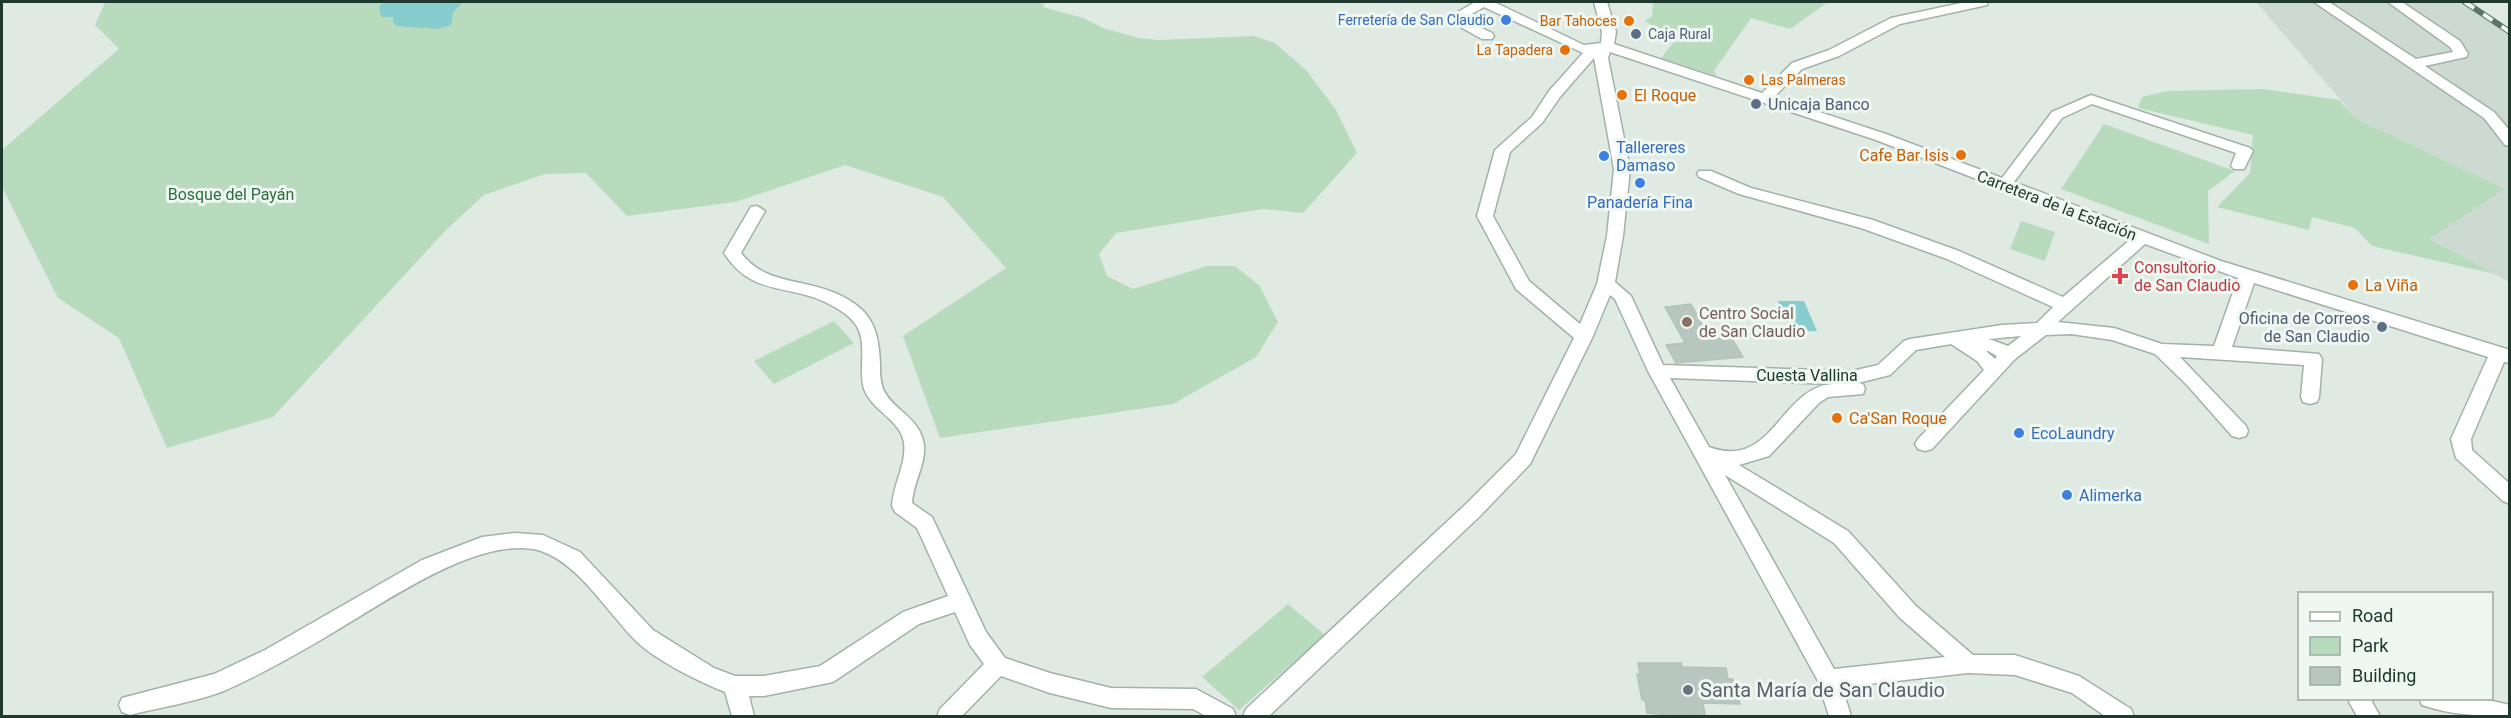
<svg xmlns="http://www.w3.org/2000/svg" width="2511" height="718" font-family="Roboto,sans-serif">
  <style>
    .built { fill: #cddad2 }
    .green { fill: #b8dbbd }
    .water { fill: #87cdce }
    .building { fill: #b7c7bf; stroke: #b2c3ba; stroke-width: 1.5 }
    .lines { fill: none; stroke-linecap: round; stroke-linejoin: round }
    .minor-casing { stroke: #a2b1a9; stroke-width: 3 }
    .minor { fill: #fff; fill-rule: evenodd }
    .rail-casing { stroke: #5a756a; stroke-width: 6 }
    .rail { stroke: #eff7f2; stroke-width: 4; stroke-dasharray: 11; stroke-linecap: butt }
    .shop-dot { fill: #3f7fe0; stroke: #eff7f2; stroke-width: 2 }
    .food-dot { fill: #e8710a; stroke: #eff7f2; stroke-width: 2 }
    .service-dot { fill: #5c6f8a; stroke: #eff7f2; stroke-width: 2 }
    .health-dot { fill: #e0444e; stroke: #eff7f2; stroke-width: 2 }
    .education-dot { fill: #8d6e63; stroke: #eff7f2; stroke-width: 2 }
    .worship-dot { fill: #6b7280; stroke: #eff7f2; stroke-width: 2 }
    .labels { text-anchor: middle; stroke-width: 6; stroke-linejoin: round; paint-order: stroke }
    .far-shop-label { font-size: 14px; fill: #366cbe; stroke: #eff7f2; text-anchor: end }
    .far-food-label { font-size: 14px; fill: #c56008; stroke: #eff7f2; text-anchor: end }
    .far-service-label { font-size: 14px; fill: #4e5e75; stroke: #eff7f2; text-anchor: start }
    .food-label { font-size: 16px; fill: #c56008; stroke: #eff7f2; text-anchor: start }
    .service-label { font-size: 16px; fill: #4e5e75; stroke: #eff7f2; text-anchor: start }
    .shop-label { font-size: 16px; fill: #366cbe; stroke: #eff7f2; text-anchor: start }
    .park-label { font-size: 16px; fill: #2c6f3d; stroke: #eff7f2 }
    .street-label { font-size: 16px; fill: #20392f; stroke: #eff7f2 }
    .health-label { font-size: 16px; fill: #be3a42; stroke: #eff7f2; text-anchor: start }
    .education-label { font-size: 16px; fill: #785e54; stroke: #eff7f2; text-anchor: start }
    .near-worship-label { font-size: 20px; fill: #5b616d; stroke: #eff7f2; text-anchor: start }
  </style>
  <rect width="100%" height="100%" fill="#dfeae3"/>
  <polygon class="built" points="2256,2 2461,2 2509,35 2509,282 2430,239 2505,189 2357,119"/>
  <g class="green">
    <polygon points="105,2 1044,2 1043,7 1083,18 1103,28 1139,38 1158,40 1254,36 1275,43 1307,71 1336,110 1357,153 1303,213 1263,209 1116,233 1099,254 1107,276 1133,289 1207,266 1235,266 1259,285 1278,322 1256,357 1173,404 940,438 903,336 1006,268 943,197 845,165 735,202 627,216 586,173 545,174 484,195 447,229 273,417 167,448 119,338 58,298 2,187 2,150 119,49 95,25"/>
    <polygon points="1653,2 1828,2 1790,29 1751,18 1714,71 1717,76 1661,58 1674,42 1678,42 1645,21 1652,16"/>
    <polygon points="2263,89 2339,100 2357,119 2505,189 2430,239 2495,274 2372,246 2355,228 2312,217 2309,230 2217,207 2250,173 2253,135 2138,108 2142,97 2167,91"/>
    <polygon points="2104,124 2235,171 2208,191 2209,244 2061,189"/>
    <polygon points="2021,221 2055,232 2045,261 2010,249"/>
    <polygon points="834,321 854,343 774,384 754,361"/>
    <polygon points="1288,604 1325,635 1239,710 1202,677"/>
  </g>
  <g class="water">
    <polygon points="383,2 463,2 453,12 451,25 437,29 396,26 393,22 393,17 381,17 379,7"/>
    <polygon points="1778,301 1804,301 1817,331 1791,332"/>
  </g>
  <g class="building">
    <polygon points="1691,304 1711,339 1731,337 1743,357 1676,363 1666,345 1685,343 1665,307"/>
    <polygon points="1638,663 1681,663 1682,667 1726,668 1728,679 1733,679 1740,704 1703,703 1705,715 1692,714 1692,717 1647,713 1645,700 1642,700 1637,674 1640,674"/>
  </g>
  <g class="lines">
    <defs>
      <g id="minor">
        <path d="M1475 2H1494L1584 45 1601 43 1602 32 1594 2H1607L1616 32 1614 44 1762 93 1792 63 1829 50 1891 18 1966 2H1988L1987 5 1900 24 1839 56 1802 69 1774 97 1886 134 2002 178 2052 112 2091 95 2250 148 2253 151 2244 169H2234L2231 166 2236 153 2092 104 2062 118 2014 182 2221 261 2510 350V363L2504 362 2471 439 2472 450 2510 484V504L2503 501 2456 458 2451 439 2488 357 2254 283 2232 347 2319 354 2322 359 2319 397 2317 402 2310 404 2303 402 2301 397 2304 365 2180 357 2246 426 2248 431 2246 436 2239 438 2232 436 2187 385 2155 354 2112 340 2071 334 2046 335 2015 359 1932 449 1925 451 1918 449 1915 444 1918 439 1984 370 1977 361 1951 344 1916 350 1890 375 1858 383 1863 384 1865 389 1863 394 1828 397 1819 403 1769 456 1739 465 1848 531 1916 606 1973 655H2015L2079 676 2131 709 2134 716H2105L2072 693 2015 675 1968 673 1842 687 1851 716H1829L1818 681 1648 371 1615 299 1610 295 1593 336 1530 464 1480 516 1269 716H1243L1246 709 1466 504 1516 454 1574 338 1516 289 1477 216 1495 150 1532 117 1549 91 1583 53 1484 7 1463 19 1492 33 1494 36 1492 39H1482L1446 19ZM1610 52 1876 140 2131 239 2063 297 1959 251 1873 220 1751 188 1711 171H1699L1697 174 1699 177 1739 194 1861 228 1947 259 2053 307 2037 323 2002 325 1910 339 1904 341 1878 365 1852 371 1663 365 1631 296 1615 282 1623 236 1630 169 1608 58ZM1594 58 1614 169 1607 236 1597 284 1580 324 1529 281 1493 216 1510 152 1542 123 1560 97ZM2145 244 2238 278 2214 346 2162 344 2114 328 2058 322ZM2021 336 2008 346 1989 339ZM1986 351H1988L1997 356 1995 359ZM1670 378 1833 384C1780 387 1773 471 1709 447ZM1725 475 1834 543 1900 618 1945 657 1834 669Z"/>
        <polygon points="2314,2 2329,2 2416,59 2453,52 2450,47 2388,2 2402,2 2460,41 2468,54 2466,57 2425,66 2494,112 2510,131 2510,146 2505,145 2484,118"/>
        <path d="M757 206 765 211 741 253C766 285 800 278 835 293 870 308 879 327 880 364 880 372 880 383 884 391 894 411 920 417 924 445 926 464 913 483 912 503L932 517 986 632 1005 658 1050 673 1111 688 1196 689 1233 709 1236 716H1206L1193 709 1111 708 1050 693 1001 676 962 716H937L940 709 984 664 970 645 955 612 919 624 833 682 764 696H749L754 716H732L725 692C700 682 655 660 636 641 608 613 578 563 541 551 481 533 384 603 334 632 299 653 264 673 226 690 197 702 161 707 130 715L122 712 119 705 122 698 214 674 265 650 422 560 482 537 515 533 543 535 580 552 653 630 714 668 735 676H764L820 666 903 612 948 596 917 528 895 512 892 506C893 485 907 463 904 443 901 420 872 411 864 389 858 369 868 343 856 325 849 314 835 307 823 301 784 284 751 295 724 253L751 207Z"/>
        <polygon points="2350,698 2374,698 2372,702 2380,716 2357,716 2349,702"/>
        <path d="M2419 698H2479L2510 705V716C2479 716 2451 715 2422 705Z"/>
      </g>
    </defs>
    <use href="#minor" class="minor-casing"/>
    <use href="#minor" class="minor"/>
    <defs>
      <polyline id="rail" points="2465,2 2510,32"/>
    </defs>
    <use href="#rail" class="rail-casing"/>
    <use href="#rail" class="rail"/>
  </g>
  <g class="shop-dot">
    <circle cx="1506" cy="20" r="6"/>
    <circle cx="1604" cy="156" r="6"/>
    <circle cx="1640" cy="183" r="6"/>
    <circle cx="2019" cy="433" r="6"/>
    <circle cx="2067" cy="495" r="6"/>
  </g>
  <g class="food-dot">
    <circle cx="1629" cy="21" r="6"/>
    <circle cx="1565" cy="50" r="6"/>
    <circle cx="1749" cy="80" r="6"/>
    <circle cx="1622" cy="95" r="6"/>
    <circle cx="1961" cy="155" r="6"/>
    <circle cx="2353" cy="285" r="6"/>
    <circle cx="1837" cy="418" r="6"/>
  </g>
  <g class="service-dot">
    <circle cx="1636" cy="34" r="6"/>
    <circle cx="1756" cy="104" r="6"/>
    <circle cx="2382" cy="327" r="6"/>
  </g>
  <path class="health-dot" d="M2117 267h6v6h6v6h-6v6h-6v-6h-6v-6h6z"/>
  <circle class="education-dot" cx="1687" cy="322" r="6"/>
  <circle class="worship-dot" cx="1688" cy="690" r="6"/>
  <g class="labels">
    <g class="far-shop-label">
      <text x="1494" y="25">Ferretería de San Claudio</text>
    </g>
    <g class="far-food-label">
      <text x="1617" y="26">Bar Tahoces</text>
      <text x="1553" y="55">La Tapadera</text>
      <text x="1761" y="85" text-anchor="start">Las Palmeras</text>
    </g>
    <g class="far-service-label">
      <text x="1648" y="39">Caja Rural</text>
    </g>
    <g class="food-label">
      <text x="1634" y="101">El Roque</text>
      <text x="1949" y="161" text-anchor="end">Cafe Bar Isis</text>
      <text x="2365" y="291">La Viña</text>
      <text x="1849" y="424">Ca'San Roque</text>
    </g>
    <g class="service-label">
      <text x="1768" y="110">Unicaja Banco</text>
      <text x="2370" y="324" text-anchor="end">Oficina de Correos<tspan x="2370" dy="18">de San Claudio</tspan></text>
    </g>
    <g class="shop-label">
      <text x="1616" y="153">Tallereres<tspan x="1616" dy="18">Damaso</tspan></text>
      <text x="1640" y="208" text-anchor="middle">Panadería Fina</text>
      <text x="2031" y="439">EcoLaundry</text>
      <text x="2079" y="501">Alimerka</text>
    </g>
    <g class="park-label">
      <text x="231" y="200">Bosque del Payán</text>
    </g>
    <g class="street-label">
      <text transform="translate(2057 205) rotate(21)" y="6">Carretera de la Estación</text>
      <text x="1807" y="381">Cuesta Vallina</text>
    </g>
    <g class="health-label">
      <text x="2134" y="273">Consultorio<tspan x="2134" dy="18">de San Claudio</tspan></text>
    </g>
    <g class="education-label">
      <text x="1699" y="319">Centro Social<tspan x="1699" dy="18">de San Claudio</tspan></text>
    </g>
    <g class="near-worship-label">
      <text x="1700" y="697">Santa María de San Claudio</text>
    </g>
  </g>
  <rect width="2511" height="718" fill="none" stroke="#20392f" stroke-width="6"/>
  <rect x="2298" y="592" width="195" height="108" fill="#eff7f2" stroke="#9caba4" stroke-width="1.5"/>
  <rect x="2310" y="612" width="30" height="9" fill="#ffffff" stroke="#9caba4" stroke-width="1.5"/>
  <text x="2352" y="622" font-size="18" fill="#20392f">Road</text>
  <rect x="2310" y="637" width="30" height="18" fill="#b8dbbd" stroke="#9caba4" stroke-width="1.5"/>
  <text x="2352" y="652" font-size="18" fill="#20392f">Park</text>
  <rect x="2310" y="667" width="30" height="18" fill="#b7c7bf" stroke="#9caba4" stroke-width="1.5"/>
  <text x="2352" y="682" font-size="18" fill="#20392f">Building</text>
</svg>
